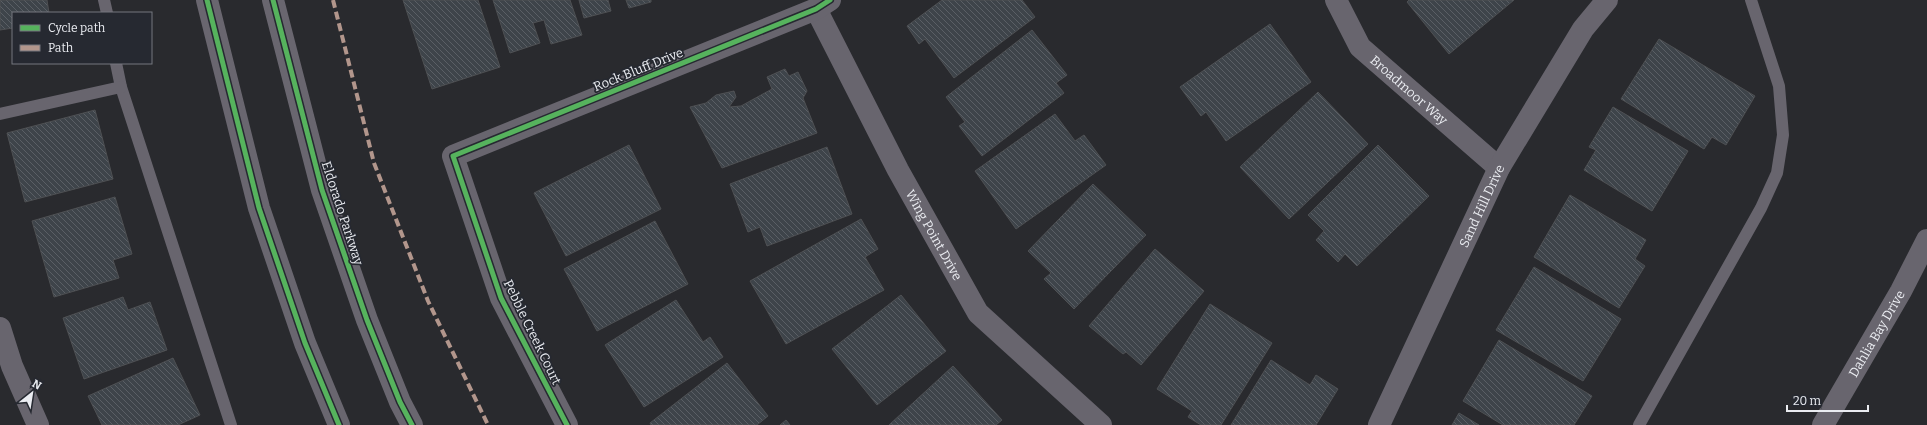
<svg xmlns="http://www.w3.org/2000/svg" width="1927" height="425" font-family="Bitter,serif">
  <style>
    .building { fill: url(#building-back-hatch); stroke: #4e5053 }
    .lines { fill: none; stroke-linecap: round; stroke-linejoin: round }
    .service { stroke: #68656e; stroke-width: 12 }
    .minor { stroke: #68656e; stroke-width: 22 }
    .primary { stroke: #69666f; stroke-width: 22 }
    .quiet { stroke: #b2968c; stroke-width: 4; stroke-dasharray: 8 4; stroke-linecap: butt }
    .cycleway-casing { stroke: #262931; stroke-width: 8 }
    .cycleway { stroke: #56b35d; stroke-width: 5 }
    .labels { text-anchor: middle; stroke-width: 3.5; stroke-linejoin: round; paint-order: stroke }
    .street-label { font-size: 13px; fill: #eaecf1; stroke: #262931 }
  </style>
  <defs>
    <pattern id="building-back-hatch" width="6" height="6" patternUnits="userSpaceOnUse"><rect width="6" height="6" fill="#3e444a"/><path d="M-1 5l2 2M0 0l6 6M5-1l2 2" fill="none" stroke="#5a5f65"/></pattern>
  </defs>
  <rect width="100%" height="100%" fill="#292a2e"/>
  <g class="building">
    <polygon points="0,0 47,0 49,13 13,13 13,28 0,30"/>
    <polygon points="403,0 478,0 500,67 432,89"/>
    <polygon points="493,0 570,0 582,35 551,44 544,20 533,23 540,43 510,53"/>
    <polygon points="579,0 608,0 611,11 584,18"/>
    <polygon points="626,0 651,0 651,2 629,8"/>
    <polygon points="942,0 1022,0 1035,17 954,78 925,39 919,44 907,26"/>
    <polygon points="1409,0 1514,0 1449,54 1407,2"/>
    <polygon points="1270,24 1311,82 1226,141 1206,112 1201,116 1180,87"/>
    <polygon points="1032,30 1067,75 1056,83 1064,93 982,156 959,126 965,122 946,97"/>
    <polygon points="1659,39 1755,96 1726,145 1712,137 1704,149 1621,99"/>
    <polygon points="785,69 789,76 798,72 807,91 803,98 817,133 722,168 690,107 706,103 716,95 734,91 736,97 729,107 741,106 772,89 767,77"/>
    <polygon points="1318,92 1368,144 1289,219 1240,167"/>
    <polygon points="1613,107 1688,151 1652,211 1584,170 1596,150 1589,147"/>
    <polygon points="95,110 113,179 25,202 7,133"/>
    <polygon points="1055,114 1075,141 1084,135 1106,165 1016,229 975,171"/>
    <polygon points="629,145 661,209 566,256 534,193"/>
    <polygon points="1378,145 1429,196 1357,266 1345,254 1338,262 1316,240 1324,231 1308,215"/>
    <polygon points="827,147 852,214 767,246 760,227 748,232 730,184"/>
    <polygon points="1093,184 1146,235 1074,309 1044,279 1051,273 1028,251"/>
    <polygon points="1570,195 1646,240 1635,259 1645,266 1619,308 1534,257"/>
    <polygon points="115,197 132,254 113,260 119,278 54,297 32,221"/>
    <polygon points="861,219 878,249 865,257 884,290 786,344 750,281"/>
    <polygon points="655,221 688,284 597,331 564,269"/>
    <polygon points="1155,249 1204,291 1141,365 1126,352 1123,354 1089,326"/>
    <polygon points="1534,267 1621,319 1583,381 1496,330"/>
    <polygon points="901,295 946,351 877,405 832,349"/>
    <polygon points="123,297 128,310 150,302 167,350 84,379 63,318"/>
    <polygon points="676,300 703,342 710,337 723,357 644,407 605,345"/>
    <polygon points="1210,304 1272,343 1221,425 1201,425 1188,417 1192,411 1157,389"/>
    <polygon points="1499,340 1592,396 1574,425 1503,425 1463,401"/>
    <polygon points="173,358 200,415 178,425 102,425 88,396"/>
    <polygon points="1271,360 1310,385 1316,375 1338,389 1316,425 1231,425"/>
    <polygon points="727,363 768,416 757,425 651,425 650,423"/>
    <polygon points="953,366 1002,420 996,425 889,425"/>
    <polygon points="1459,413 1479,425 1452,425"/>
    <polygon points="786,420 790,425 780,425"/>
  </g>
  <g class="lines">
    <g class="service">
      <polyline points="104,0 107,13"/>
      <polyline points="116,63 121,87 231,425"/>
      <polyline points="0,114 121,87"/>
      <polyline points="1639,425 1761,208 1777,173 1783,135 1779,86 1751,0"/>
    </g>
    <g class="minor">
      <path id="s1" d="M1336 0 1360 47 1499 168"/>
      <path id="s2" d="M816 9 898 170 978 313 1101 425"/>
      <polyline points="0,328 12,366 38,425"/>
      <polyline points="567,425 501,298 453,156 816,9 830,0"/>
      <path id="s3" d="M1379 425 1499 168 1583 29 1607 0"/>
      <path id="s4" d="M1823 425 1901 291 1927 240"/>
    </g>
    <g class="primary">
      <polyline points="207,0 259,208 305,343 339,425"/>
      <polyline points="273,0 322,190 367,320 400,402 412,425"/>
    </g>
    <polyline class="quiet" points="333,0 374,163 428,301 488,425"/>
    <defs>
      <g id="cycleway">
        <polyline points="207,0 259,208 305,343 339,425"/>
        <polyline points="273,0 322,190 367,320 400,402 412,425"/>
        <polyline points="567,425 501,298 453,156 816,9 830,0"/>
      </g>
    </defs>
    <use href="#cycleway" class="cycleway-casing"/>
    <use href="#cycleway" class="cycleway"/>
  </g>
  <g class="labels">
    <g class="street-label">
      <text transform="translate(638 69) rotate(-22)" y="5">Rock Bluff Drive</text>
      <text dy="5" stroke="none"><textPath href="#s1" startOffset="118">Broadmoor Way</textPath></text>
      <text dy="5" stroke="none"><textPath href="#s3" startOffset="242">Sand Hill Drive</textPath></text>
      <text transform="translate(343 213) rotate(72)" y="5">Eldorado Parkway</text>
      <text dy="5" stroke="none"><textPath href="#s2" startOffset="255">Wing Point Drive</textPath></text>
      <text transform="translate(533 332) rotate(64)" y="5">Pebble Creek Court</text>
      <text dy="5" stroke="none"><textPath href="#s4" startOffset="106">Dahlia Bay Drive</textPath></text>
    </g>
  </g>
  <rect x="12" y="12" width="140" height="52" fill="#262931" stroke="#74777e"/>
  <rect x="20" y="25" width="20" height="6" fill="#56b35d" stroke="#74777e"/>
  <text x="48" y="32" font-size="12" fill="#eaecf1">Cycle path</text>
  <rect x="20" y="45" width="20" height="6" fill="#b2968c" stroke="#74777e"/>
  <text x="48" y="52" font-size="12" fill="#eaecf1">Path</text>
  <g transform="translate(32 393) rotate(30)" stroke="#262931" stroke-width="3" paint-order="stroke">
  <path d="M0-3L7 15L0 10L-7 15Z" fill="#eaecf1"/>
  <text y="-6" font-size="11" font-weight="bold" text-anchor="middle" fill="#eaecf1">N</text>
  </g>
  <path d="M1787 405v6h81v-6" fill="none" stroke="#eaecf1" stroke-width="2"/>
  <text x="1793" y="405" font-size="12" fill="#eaecf1" stroke="#262931" stroke-width="3" paint-order="stroke">20 m</text>
</svg>
